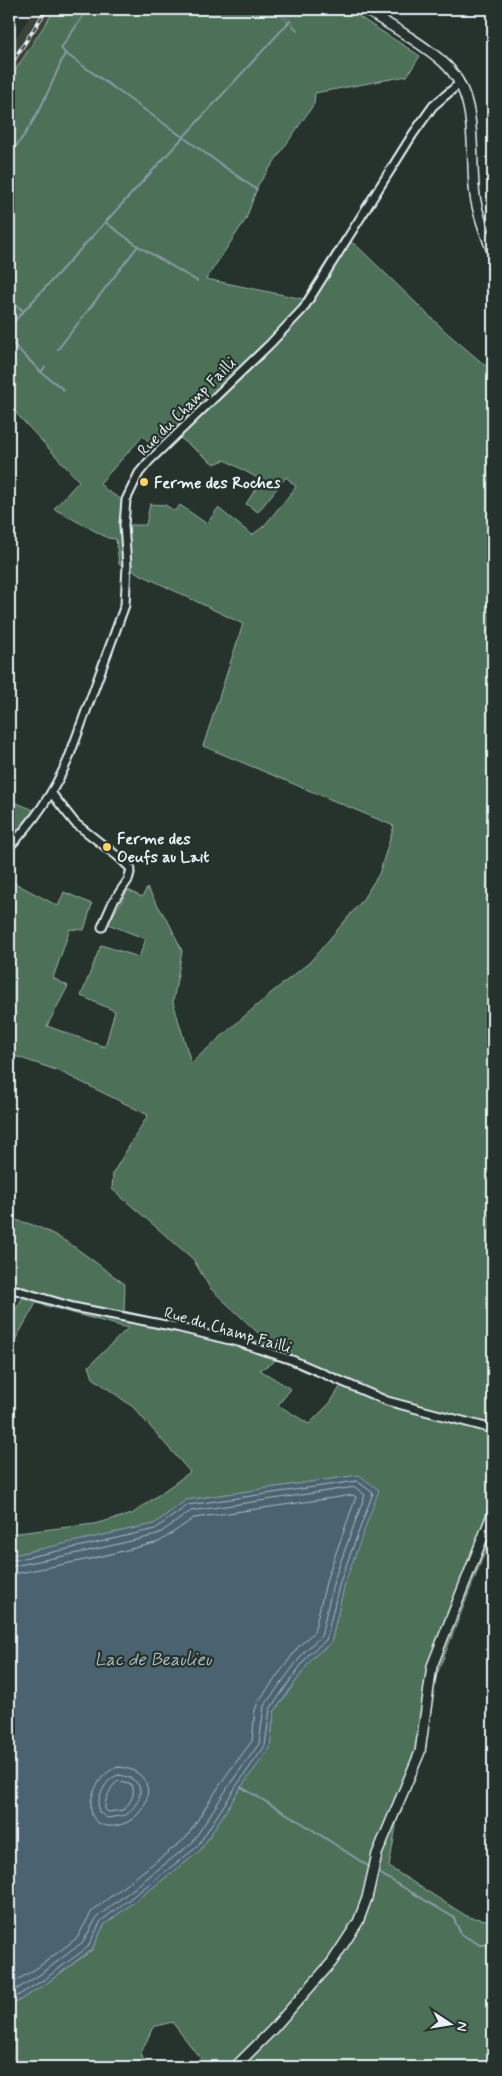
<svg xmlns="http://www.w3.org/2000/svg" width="502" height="2076" font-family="Mynerve,sans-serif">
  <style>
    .built { fill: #3a4338 }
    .green { fill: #4d6f59; stroke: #9ab0a8; fill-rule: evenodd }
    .water { fill: #4c6470; stroke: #8a9ca6 }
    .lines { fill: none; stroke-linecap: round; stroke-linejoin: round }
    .shore { stroke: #aab9c2; stroke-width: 1 }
    .stream { stroke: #8a9ca6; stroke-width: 2 }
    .minor-casing { stroke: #e8f1f8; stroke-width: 11 }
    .tertiary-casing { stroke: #e8f1f8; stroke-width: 12 }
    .minor { stroke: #26332d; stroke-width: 7 }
    .tertiary { stroke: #26332d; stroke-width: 9 }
    .rail-casing { stroke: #e8f1f8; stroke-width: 4 }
    .rail { stroke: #26332d; stroke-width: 2; stroke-dasharray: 5.5; stroke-linecap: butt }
    .poi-dot { fill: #ffd166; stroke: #26332d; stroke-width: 2 }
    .labels { text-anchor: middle; stroke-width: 4.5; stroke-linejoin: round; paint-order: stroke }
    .street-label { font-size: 16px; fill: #e8f1f8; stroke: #26332d }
    .poi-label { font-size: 16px; font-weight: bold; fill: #e8f1f8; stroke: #26332d; text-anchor: start }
    .water-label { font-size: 18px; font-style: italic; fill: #aab9c2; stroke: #26332d }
  </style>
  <rect width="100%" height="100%" fill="#26332d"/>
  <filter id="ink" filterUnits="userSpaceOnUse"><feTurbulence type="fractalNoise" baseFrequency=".02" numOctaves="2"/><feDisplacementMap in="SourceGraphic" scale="10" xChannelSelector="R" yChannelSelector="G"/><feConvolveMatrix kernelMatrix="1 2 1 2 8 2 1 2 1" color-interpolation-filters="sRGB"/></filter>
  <g filter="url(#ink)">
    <polygon class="built" points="35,9 55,9 9,80 9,48"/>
    <g class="green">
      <path d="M55 9H274L298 31 290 21 276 9H347L420 56 407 76 315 93 314 104 258 185 246 219 206 279 303 299 342 237 357 246 446 332 493 372V1531L436 1677 422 1758 397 1820 389 1867 468 1917 493 1921V2067H207L172 2022 153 2027 141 2053 146 2067H9V2007L47 1983 92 1950 104 1925 200 1851 241 1787 270 1748 274 1712 313 1657 331 1643 345 1583 359 1475 186 1500 154 1524 9 1556V1534L94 1524 132 1514 190 1472 133 1407 93 1378 89 1366 128 1328 36 1303 9 1351V1320L28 1289 9 1281V1219C56 1226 87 1258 125 1284L124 1311 270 1344 210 1288 193 1259 112 1189 113 1173 148 1115 59 1071 9 1054V880L58 906 64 892 92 904 84 930 70 929 53 978 68 986 47 1026 105 1047 115 1011 81 996 101 945 139 957 146 939 108 924 128 890 142 897 147 888 170 925 182 951 173 1002 191 1063 271 993 310 962 361 902 379 874 394 826 203 746 243 624 119 564 116 539 108 538 54 509 79 481 13 410H9V80ZM170 430 214 464 225 460 261 480 246 504 258 512 286 477 296 487 264 526 252 535 218 508 207 524 180 505 175 511 165 505 150 504 146 525H119L122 500 106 490 100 483 143 436 153 446ZM288 1353 346 1378 330 1403 309 1424 278 1405 291 1389 260 1370Z"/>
      <polygon points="9,800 34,810 9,841"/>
    </g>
    <polygon class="water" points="359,1475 379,1490 345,1583 331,1643 313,1657 274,1712 270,1748 241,1787 200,1851 104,1925 92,1949 47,1983 9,2007 9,1556 154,1524 186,1500"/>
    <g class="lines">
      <g class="shore">
        <polyline points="9,1561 87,1545 155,1529 188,1505 357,1481 373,1493 340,1582 326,1640 309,1654 270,1709 265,1746 237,1785 197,1847 101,1921 88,1947 45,1979 9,2001"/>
        <polyline points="9,1567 88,1551 157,1535 191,1511 355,1487 365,1495 334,1580 321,1636 305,1651 264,1706 259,1744 232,1781 192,1843 97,1917 83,1942 41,1974 9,1994"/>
        <polyline points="9,1575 90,1559 159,1542 194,1518 353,1495 356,1497 327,1578 314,1632 299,1646 258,1702 255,1710 252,1741 225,1777 186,1838 92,1911 77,1938 37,1968 9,1985"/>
        <path d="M119 1767C169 1772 146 1829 108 1826 75 1823 95 1770 119 1767Z"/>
        <path d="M119 1775C147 1779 145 1799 126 1815L107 1818 99 1812C95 1800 106 1777 119 1775Z"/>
        <path d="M118 1781 132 1785C136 1795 130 1803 123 1810L108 1812 105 1809C104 1801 111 1785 118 1781Z"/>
      </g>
      <g class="stream">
        <polyline points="65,53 257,190"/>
        <path d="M9 154C34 128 51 86 65 53L61 48 88 9"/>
        <polyline points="105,222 138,246 197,281"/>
        <polyline points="9,299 22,310"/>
        <polyline points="9,327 290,21"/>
        <polyline points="9,340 41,372 64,390"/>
        <polyline points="58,349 138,246"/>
        <polyline points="41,372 45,367"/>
        <polyline points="241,1787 302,1823 368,1866"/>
        <polyline points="379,1873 453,1917 461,1934 480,1945 493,1945"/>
      </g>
      <defs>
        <g id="minor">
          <polyline points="52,794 75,823 121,859 131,869 128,880 113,902 102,927"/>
          <path d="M9 847C34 822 53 793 68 760L125 605 127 565 124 525 126 500 139 473 149 461 270 344 303 309 413 134 433 106 460 83"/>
          <polyline points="9,1288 73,1307 176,1327 238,1342 292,1360 387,1401 493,1429"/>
        </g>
        <g id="tertiary">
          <path d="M364 9C389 25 421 42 443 62 481 96 469 151 475 196 478 217 486 235 493 254"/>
          <polyline points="235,2067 272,2030 332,1962 358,1922 367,1898 377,1854 420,1752 432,1666 493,1512"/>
        </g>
      </defs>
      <use href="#minor" class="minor-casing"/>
      <use href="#tertiary" class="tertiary-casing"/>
      <use href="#minor" class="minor"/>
      <use href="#tertiary" class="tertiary"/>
      <defs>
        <polyline id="rail" points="9,67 47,9"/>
      </defs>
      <use href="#rail" class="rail-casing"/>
      <use href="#rail" class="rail"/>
    </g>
  </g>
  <g class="poi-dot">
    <circle cx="144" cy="482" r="5"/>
    <circle cx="107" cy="847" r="5"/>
  </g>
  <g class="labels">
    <g class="street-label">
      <text transform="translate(186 406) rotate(-45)" y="6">Rue du Champ Failli</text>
      <text transform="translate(228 1329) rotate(16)" y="6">Rue du Champ Failli</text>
    </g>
    <g class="poi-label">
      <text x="154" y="488">Ferme des Roches</text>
      <text x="117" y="844">Ferme des<tspan x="117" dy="18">Oeufs au Lait</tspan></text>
    </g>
    <g class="water-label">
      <text x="153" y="1665">Lac de Beaulieu</text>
    </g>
  </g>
  <rect width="502" height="2076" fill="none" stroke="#26332d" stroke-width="30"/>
  <rect x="15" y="15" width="472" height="2046" fill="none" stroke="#e8f1f8" stroke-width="2" filter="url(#ink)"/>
  <g transform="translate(450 2024) rotate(102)" stroke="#26332d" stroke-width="4" paint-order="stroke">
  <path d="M0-4L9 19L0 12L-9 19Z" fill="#e8f1f8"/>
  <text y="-8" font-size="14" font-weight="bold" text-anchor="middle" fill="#e8f1f8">N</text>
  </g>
</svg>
